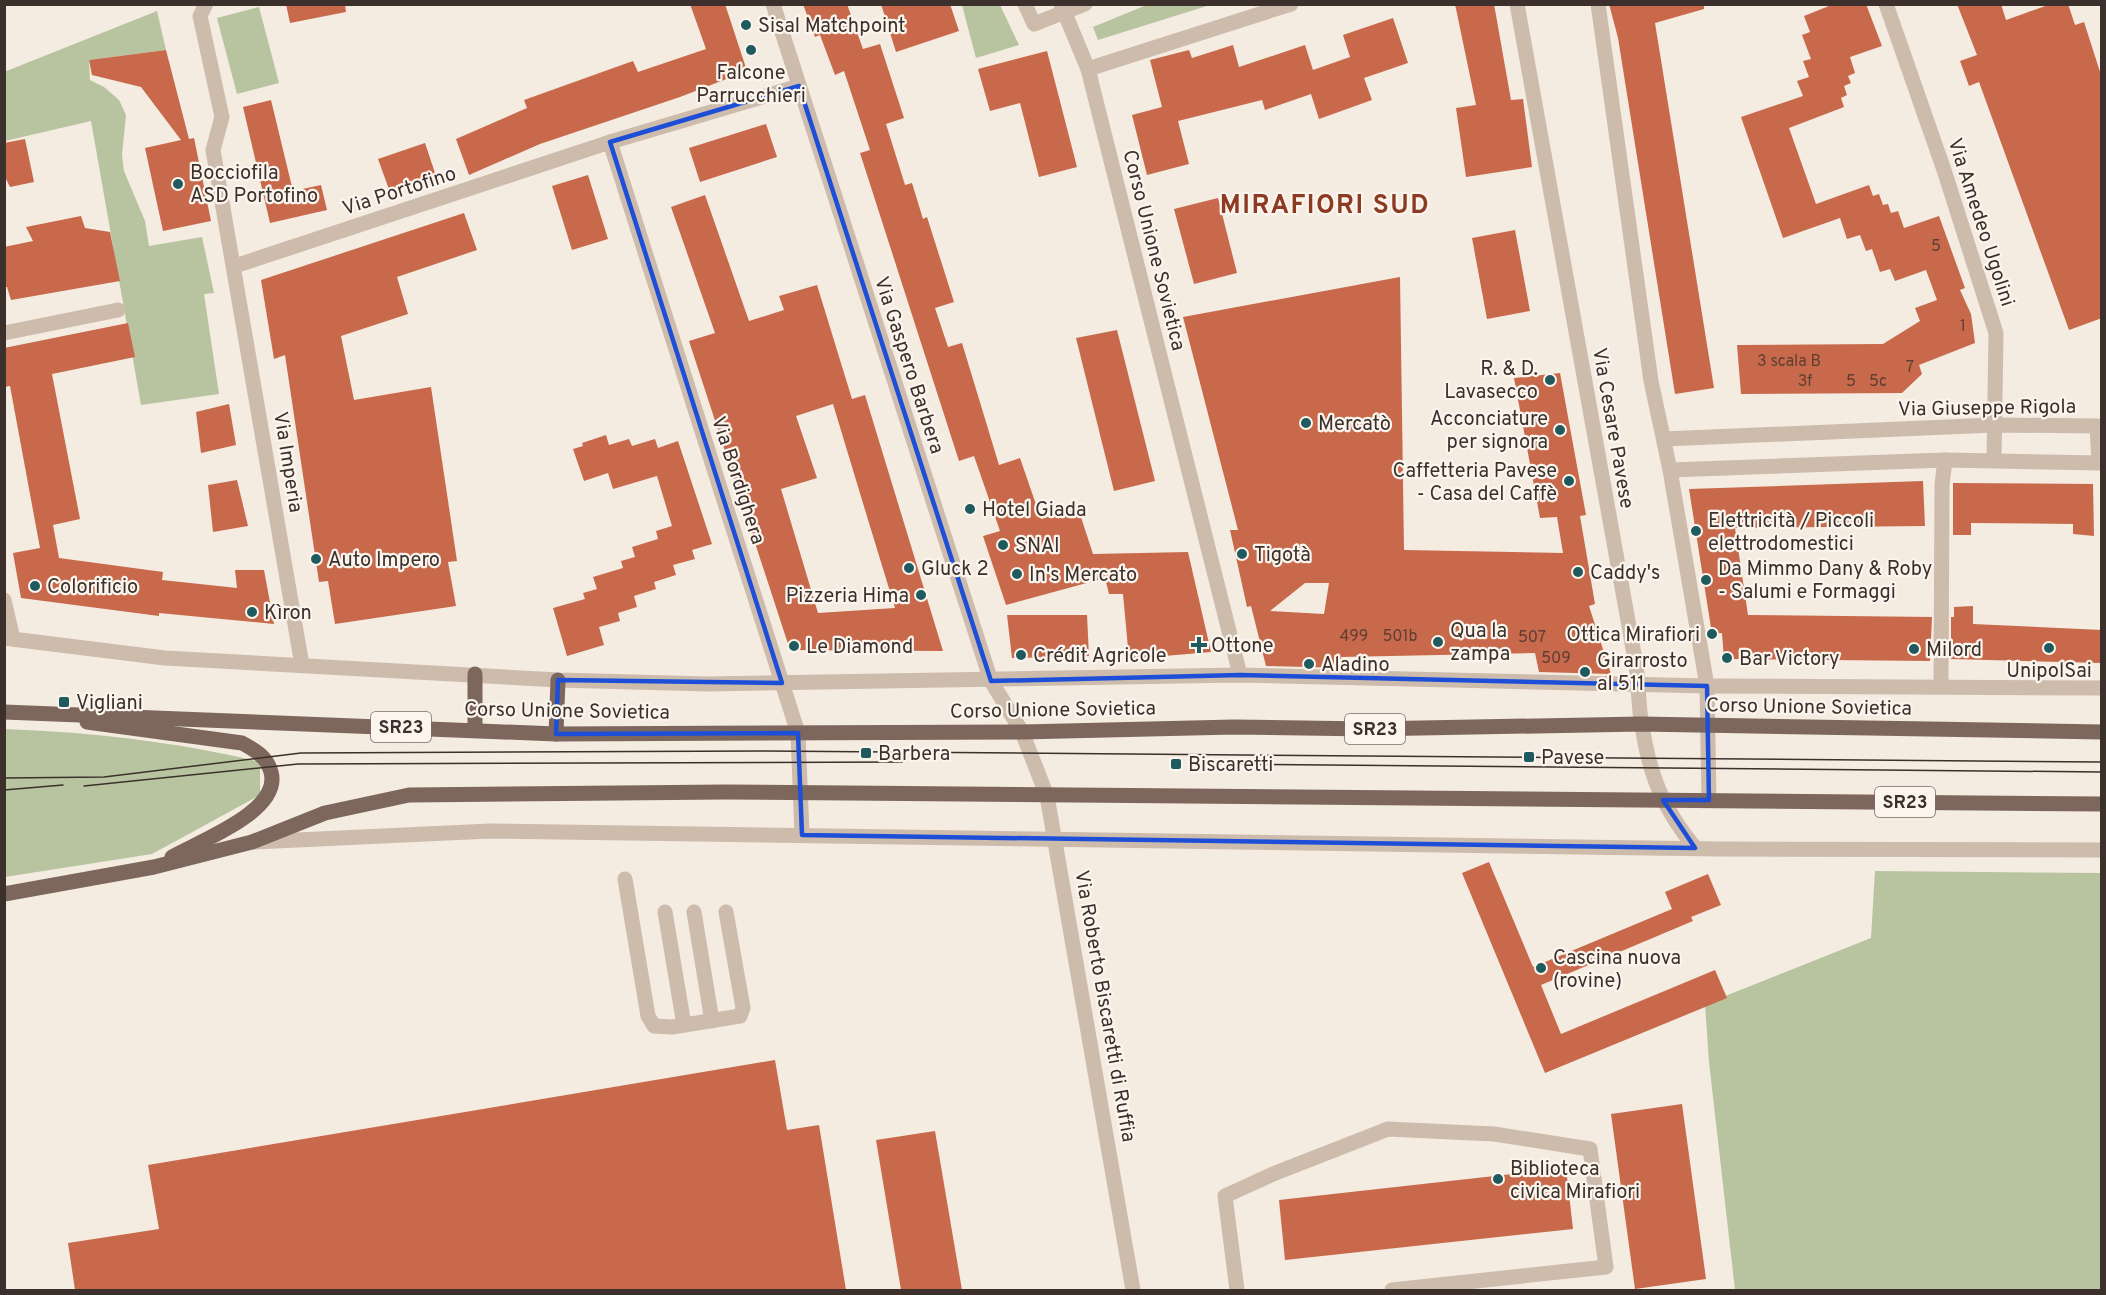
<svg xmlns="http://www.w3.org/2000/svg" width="2106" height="1295" font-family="Overpass,sans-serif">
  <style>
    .green { fill: #b8c4a0 }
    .building { fill: #c8694b; fill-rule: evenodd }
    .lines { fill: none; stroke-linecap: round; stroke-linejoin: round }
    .minor { stroke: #cdbbac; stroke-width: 15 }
    .major { stroke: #7d675c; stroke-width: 15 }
    .tram { stroke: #3b302b; stroke-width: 1.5 }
    .marked { fill: none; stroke: #1d4ed8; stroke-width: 4.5; stroke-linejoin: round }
    .poi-dot { fill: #1f5a5e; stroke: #fbf5ee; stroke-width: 2 }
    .labels { text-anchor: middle; stroke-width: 4.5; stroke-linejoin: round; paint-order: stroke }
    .number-label { font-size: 16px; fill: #5e3e33 }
    .shield { fill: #fbf5ee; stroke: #756b66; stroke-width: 1.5 }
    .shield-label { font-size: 18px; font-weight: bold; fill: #3b302b }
    .poi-label { font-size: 20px; fill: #3b302b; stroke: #fbf5ee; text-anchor: start }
    .street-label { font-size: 20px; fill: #3b302b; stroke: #fbf5ee }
    .district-label { font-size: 26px; font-weight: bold; letter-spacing: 1.5px; fill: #8c3b22; stroke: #fbf5ee }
  </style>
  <rect width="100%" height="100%" fill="#f4ebe1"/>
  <g class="green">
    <polygon points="1149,4 1210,5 1098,40 1093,27"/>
    <polygon points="962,5 1000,5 1019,45 976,58"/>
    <polygon points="259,7 279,83 237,94 217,18"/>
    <polygon points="157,11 166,50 89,60 90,80 104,87 119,100 126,115 122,155 124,171 145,221 149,246 202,237 214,293 204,294 219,394 141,405 91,121 5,141 4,72"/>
    <path d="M5 729C88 732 179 742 260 762V795L152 854 5 877Z"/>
    <polygon points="1875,871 2101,873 2101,1290 1735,1290 1709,1062 1705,1004 1871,938"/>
  </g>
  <g class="building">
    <polygon points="286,4 345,4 346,12 290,23"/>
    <polygon points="690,4 725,4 747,71 680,97 540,144 469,175 456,139 527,108 524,100 633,61 638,72 706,49"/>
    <polygon points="803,4 847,4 863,49 880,44 904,118 886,124 905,185 912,183 923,219 927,217 954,302 935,308 948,347 962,343 999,465 1020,458 1041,519 1078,508 1093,554 1188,552 1211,652 1129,659 1123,594 1109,594 1105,578 1006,605 983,536 1000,531 974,456 959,461 860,153 870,150 844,71 835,75 820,35 815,37"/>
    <polygon points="881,4 950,4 959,31 896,52"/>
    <polygon points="1455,4 1494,4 1511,100 1523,99 1532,167 1466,177 1456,108 1476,105"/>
    <polygon points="1609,4 1704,4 1704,9 1655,23 1714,388 1675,394 1618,38"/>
    <polygon points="1834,4 1866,4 1882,46 1850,57 1855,73 1848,76 1851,83 1844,86 1847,95 1841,98 1844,107 1789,128 1816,204 1869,185 1873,196 1879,194 1883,205 1888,204 1891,213 1898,211 1904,228 1939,216 1965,288 1960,290 1971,314 1975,343 1919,365 1922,374 1902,393 1741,394 1737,345 1883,344 1920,321 1915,308 1937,300 1926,270 1895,281 1890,269 1880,272 1872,249 1866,251 1860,235 1847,239 1840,218 1783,238 1741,117 1803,96 1797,81 1809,77 1803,61 1811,59 1802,35 1810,32 1804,16"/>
    <polygon points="1957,4 2001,4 2006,20 2051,4 2068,4 2075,25 2084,22 2102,78 2102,318 2069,330 1979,82 1969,86 1960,61 1977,55"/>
    <polygon points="1393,18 1408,63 1364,78 1372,100 1319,119 1311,94 1265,110 1262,100 1178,121 1189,164 1147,175 1132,115 1162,107 1150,60 1189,50 1192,58 1233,45 1239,67 1305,45 1313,70 1350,57 1343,35"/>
    <polygon points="166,50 189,139 194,138 211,221 163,231 145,148 181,140 141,87 92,75 89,60"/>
    <polygon points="1047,51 1077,167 1039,177 1020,103 990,111 978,69"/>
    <polygon points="271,100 293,191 321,185 327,210 270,223 243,107"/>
    <polygon points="766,124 777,157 700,182 689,148"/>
    <polygon points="25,139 34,182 10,187 4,175 4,143"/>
    <polygon points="425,143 436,176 390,192 378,159"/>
    <polygon points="588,175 608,239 572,250 552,186"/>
    <path d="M705 195 749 321 784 310 779 296 817 285 852 399 865 395 943 651 790 650 689 341 715 333 671 207ZM833 404 869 523 895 608 818 613 781 489 817 478 796 416Z"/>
    <polygon points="1218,198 1237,273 1194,284 1174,209"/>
    <polygon points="464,213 477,250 397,277 408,314 341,336 354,400 431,387 457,561 448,562 456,606 335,624 328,581 319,582 285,355 274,359 261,280"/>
    <polygon points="81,216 85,228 110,232 120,281 11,300 7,287 4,287 4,247 33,241 26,227"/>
    <polygon points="1515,230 1530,311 1487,319 1472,238"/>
    <path d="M1400 277 1404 550 1563 553 1557 517 1540 518 1514 378 1560 373 1586 515 1580 516 1595 604 1589 606 1611 674 1539 672 1535 653 1341 657 1342 668 1266 666 1251 606 1247 607 1230 530H1238L1183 317ZM1305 583H1329L1324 614 1270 611Z"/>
    <polygon points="128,323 135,357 52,374 80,519 53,525 59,558 163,572 162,580 237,588 235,570 264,570 274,624 159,613 159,616 21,598 13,553 40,548 10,386 4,387 4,348"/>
    <polygon points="1117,330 1155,481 1114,491 1076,338"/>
    <polygon points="229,404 236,445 201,453 196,412"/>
    <polygon points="606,435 609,445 629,439 632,446 655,439 658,448 678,441 712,544 692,550 695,559 673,565 676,575 654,582 656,589 634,596 637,607 618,613 620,621 599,627 604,645 567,656 553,608 585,599 583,593 597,589 593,577 623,568 621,561 635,557 632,547 658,539 656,531 672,526 657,476 613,489 608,473 584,481 573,449 583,446 582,443"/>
    <polygon points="237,480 248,526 213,532 208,485"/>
    <polygon points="1923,481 1925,526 1735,528 1748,615 1932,617 1930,661 1724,659 1722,633 1712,634 1689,489"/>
    <polygon points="1953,483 2093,484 2094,536 2073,534 2073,524 1971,523 1971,535 1953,535"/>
    <polygon points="1973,606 1973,624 2102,630 2102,663 1951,659 1951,617 1954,617 1954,607"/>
    <polygon points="1007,615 1087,615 1089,656 1012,658"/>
    <polygon points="1489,862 1533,967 1672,909 1665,892 1708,874 1721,905 1691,917 1693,921 1541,985 1561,1034 1715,970 1727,998 1545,1073 1462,873"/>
    <polygon points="775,1060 787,1130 819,1125 846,1290 75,1290 68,1243 159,1229 148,1165"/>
    <polygon points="1682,1104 1706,1279 1635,1289 1611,1114"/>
    <polygon points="935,1131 962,1290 901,1290 876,1140"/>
    <polygon points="1566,1168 1573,1229 1285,1260 1279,1200"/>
  </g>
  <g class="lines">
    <g class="minor">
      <polyline points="206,4 200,16 222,117 213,150 302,665"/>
      <polyline points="773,4 991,681 1022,732 1047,796 1133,1290"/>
      <polyline points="1025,4 1034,24 1085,4"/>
      <polyline points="1061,4 1088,69 1240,675"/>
      <path d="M1517 4 1636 665C1639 685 1638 706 1642 726 1650 777 1663 808 1695 848"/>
      <polyline points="1598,4 1651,381 1670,470 1707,686 1709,800"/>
      <polyline points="1886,4 1944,170 1996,333 1994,459"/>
      <polyline points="1088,69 1291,4"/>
      <polyline points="610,142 798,733 802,835"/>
      <polyline points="235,266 610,142 799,86"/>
      <polyline points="4,333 118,310"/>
      <polyline points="1664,439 1994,425 2097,426 2099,463 1945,460 1670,470"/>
      <polyline points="4,600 13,639"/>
      <polyline points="4,638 165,658 558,680 708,684 1240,675 1707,686 2102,688"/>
      <polyline points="1941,686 1942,485 1945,460"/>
      <polyline points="252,842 490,831 1719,849 2102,850"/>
      <polyline points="625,879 648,1016 654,1026 672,1027 740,1016 743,1008 726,912"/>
      <polyline points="665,912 684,1025"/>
      <polyline points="694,912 712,1021"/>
      <polyline points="1237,1290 1225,1196 1273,1174 1388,1129 1494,1134 1590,1149 1606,1267 1392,1290"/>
    </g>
    <g class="major">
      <polyline points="475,674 475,730"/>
      <polyline points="4,712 556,734 1022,732 1234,727 1368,729 1641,724 2102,732"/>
      <path d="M87 722 242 743C255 750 267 757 271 772 282 811 200 841 172 857"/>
      <polyline points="556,734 558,680"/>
      <polyline points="4,894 154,867 252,842 325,813 409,795 726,792 2102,804"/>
    </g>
    <g class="tram">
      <polyline points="1208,764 2102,772"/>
      <polyline points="4,778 104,777 301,753 765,751 2102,762"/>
      <polyline points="84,786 298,764 902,762"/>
      <polyline points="4,790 63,785"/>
    </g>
  </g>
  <path class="marked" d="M799 86 991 681 1240 675 1707 686 1709 800H1663L1695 848 802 835 798 733 556 734 558 680 782 683 610 142Z"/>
  <g class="poi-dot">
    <circle cx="746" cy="25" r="6"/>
    <circle cx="751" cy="50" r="6"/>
    <circle cx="178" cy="184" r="6"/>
    <circle cx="1550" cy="380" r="6"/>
    <circle cx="1306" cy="423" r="6"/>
    <circle cx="1560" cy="430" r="6"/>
    <circle cx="1569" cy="481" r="6"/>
    <circle cx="970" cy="509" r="6"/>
    <circle cx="1696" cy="531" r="6"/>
    <circle cx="1003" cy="545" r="6"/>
    <circle cx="1242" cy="554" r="6"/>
    <circle cx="316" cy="559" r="6"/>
    <circle cx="909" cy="568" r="6"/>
    <circle cx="1578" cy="572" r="6"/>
    <circle cx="1017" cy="574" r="6"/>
    <circle cx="1706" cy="580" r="6"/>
    <circle cx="35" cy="586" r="6"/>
    <circle cx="921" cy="595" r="6"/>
    <circle cx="252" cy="612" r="6"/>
    <circle cx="1712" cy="634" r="6"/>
    <circle cx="1438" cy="642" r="6"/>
    <path d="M1196 636h6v6h6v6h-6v6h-6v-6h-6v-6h6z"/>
    <circle cx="794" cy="646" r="6"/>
    <circle cx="2049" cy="648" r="6"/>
    <circle cx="1914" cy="649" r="6"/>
    <circle cx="1021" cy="655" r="6"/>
    <circle cx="1727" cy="658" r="6"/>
    <circle cx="1309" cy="664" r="6"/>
    <circle cx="1585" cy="672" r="6"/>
    <rect x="58" y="696" width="12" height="12" rx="3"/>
    <rect x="860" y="747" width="12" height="12" rx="3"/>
    <rect x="1523" y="751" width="12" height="12" rx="3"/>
    <rect x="1170" y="758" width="12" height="12" rx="3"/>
    <circle cx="1541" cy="968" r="6"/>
    <circle cx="1498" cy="1179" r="6"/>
  </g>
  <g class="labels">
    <g class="number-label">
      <text x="1936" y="251">5</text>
      <text x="1963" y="331">1</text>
      <text x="1789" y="366">3 scala B</text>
      <text x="1910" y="372">7</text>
      <text x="1805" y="386">3f</text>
      <text x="1851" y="386">5</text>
      <text x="1878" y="386">5c</text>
      <text x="1354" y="641">499</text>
      <text x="1400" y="641">501b</text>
      <text x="1532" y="642">507</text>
      <text x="1556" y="663">509</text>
    </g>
    <g class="shield">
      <rect x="371" y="712" width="60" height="30" rx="4.5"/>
      <rect x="1345" y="714" width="60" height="30" rx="4.5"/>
      <rect x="1875" y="787" width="60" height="30" rx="4.5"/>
    </g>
    <g class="shield-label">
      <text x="401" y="733">SR23</text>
      <text x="1375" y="735">SR23</text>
      <text x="1905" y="808">SR23</text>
    </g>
    <g class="poi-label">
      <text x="758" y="32">Sisal Matchpoint</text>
      <text x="751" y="79" text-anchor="middle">Falcone<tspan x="751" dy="23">Parrucchieri</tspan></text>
      <text x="190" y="179">Bocciofila<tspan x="190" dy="23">ASD Portofino</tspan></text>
      <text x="1538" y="375" text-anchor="end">R. &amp; D.<tspan x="1538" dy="23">Lavasecco</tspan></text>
      <text x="1548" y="425" text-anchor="end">Acconciature<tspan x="1548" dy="23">per signora</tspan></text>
      <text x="1318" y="430">Mercatò</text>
      <text x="1557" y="477" text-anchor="end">Caffetteria Pavese<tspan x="1557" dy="23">- Casa del Caffè</tspan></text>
      <text x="982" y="516">Hotel Giada</text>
      <text x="1708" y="527">Elettricità / Piccoli<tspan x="1708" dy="23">elettrodomestici</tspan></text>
      <text x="1015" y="552">SNAI</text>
      <text x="1254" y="561">Tigotà</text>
      <text x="328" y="566">Auto Impero</text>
      <text x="921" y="575">Gluck 2</text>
      <text x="1718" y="575">Da Mimmo Dany &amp; Roby<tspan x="1718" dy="23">- Salumi e Formaggi</tspan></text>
      <text x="1590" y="579">Caddy's</text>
      <text x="1029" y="581">In's Mercato</text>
      <text x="47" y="593">Colorificio</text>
      <text x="909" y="602" text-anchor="end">Pizzeria Hima</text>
      <text x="264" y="619">Kìron</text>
      <text x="1450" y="637">Qua la<tspan x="1450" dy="23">zampa</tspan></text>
      <text x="1700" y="641" text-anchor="end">Ottica Mirafiori</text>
      <text x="1211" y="652">Ottone</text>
      <text x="806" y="653">Le Diamond</text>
      <text x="1926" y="656">Milord</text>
      <text x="1033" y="662">Crédit Agricole</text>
      <text x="1739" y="665">Bar Victory</text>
      <text x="1597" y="667">Girarrosto<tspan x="1597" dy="23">al 511</tspan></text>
      <text x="1321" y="671">Aladino</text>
      <text x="2049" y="677" text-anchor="middle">UnipolSai</text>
      <text x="76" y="709">Vigliani</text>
      <text x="878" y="760">Barbera</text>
      <text x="1541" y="764">Pavese</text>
      <text x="1188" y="771">Biscaretti</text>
      <text x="1553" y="964">Cascina nuova<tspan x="1553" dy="23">(rovine)</tspan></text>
      <text x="1510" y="1175">Biblioteca<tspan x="1510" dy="23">civica Mirafiori</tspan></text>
    </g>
    <g class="street-label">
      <text transform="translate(399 190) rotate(-18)" y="7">Via Portofino</text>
      <text transform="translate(1982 222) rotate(72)" y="7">Via Amedeo Ugolini</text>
      <text transform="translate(1155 250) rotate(76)" y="7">Corso Unione Sovietica</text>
      <text transform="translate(910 365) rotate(72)" y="7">Via Gaspero Barbera</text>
      <text transform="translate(1987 407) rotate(-1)" y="7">Via Giuseppe Rigola</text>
      <text transform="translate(1614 428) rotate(80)" y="7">Via Cesare Pavese</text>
      <text transform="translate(289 462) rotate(81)" y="7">Via Imperia</text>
      <text transform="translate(739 480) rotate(72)" y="7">Via Bordighera</text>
      <text transform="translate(1809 706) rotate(1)" y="7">Corso Unione Sovietica</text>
      <text transform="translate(1053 709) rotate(-1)" y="7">Corso Unione Sovietica</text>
      <text transform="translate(567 710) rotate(1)" y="7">Corso Unione Sovietica</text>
      <text transform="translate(1106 1006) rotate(80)" y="7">Via Roberto Biscaretti di Ruffia</text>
    </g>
    <g class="district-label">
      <text x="1325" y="213">MIRAFIORI SUD</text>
    </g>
  </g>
  <rect width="2106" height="1295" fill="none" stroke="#3b302b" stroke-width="12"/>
</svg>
